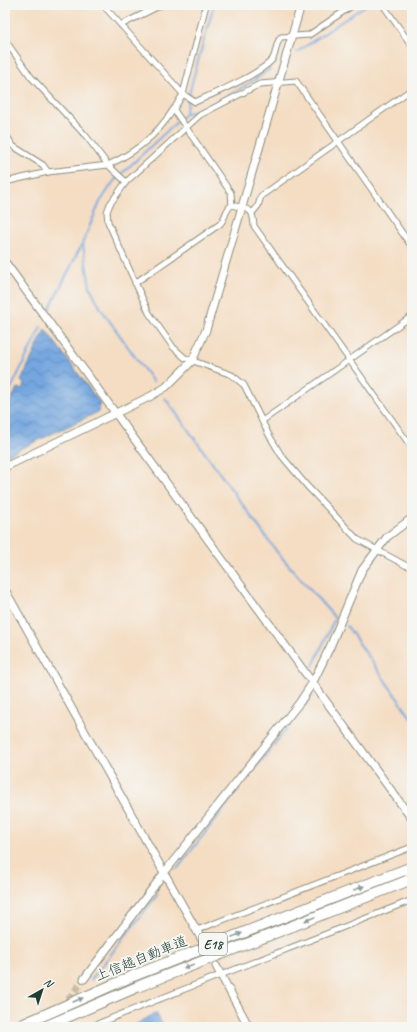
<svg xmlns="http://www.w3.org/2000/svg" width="417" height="1032" font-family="Caveat,'Klee One',sans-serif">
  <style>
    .water { fill: url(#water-waves); stroke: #4a728a }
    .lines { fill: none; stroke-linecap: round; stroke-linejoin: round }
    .stream { stroke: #74a6df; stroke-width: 2 }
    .secondary-tunnel { stroke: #c9bda6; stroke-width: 7; stroke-dasharray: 7 3.5; stroke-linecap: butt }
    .street-casing { stroke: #8a8d7c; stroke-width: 7 }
    .secondary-casing { stroke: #8a8d7c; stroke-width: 9 }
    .highway-casing { stroke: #8a8d7c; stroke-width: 12 }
    .street { stroke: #fff; stroke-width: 5 }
    .secondary { stroke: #fff; stroke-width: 7 }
    .highway { stroke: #fff; stroke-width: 10 }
    .oneway { fill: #8f9e9a }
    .labels { text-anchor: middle; stroke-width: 4; stroke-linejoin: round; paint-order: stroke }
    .shield { fill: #f6f6f2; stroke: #60746d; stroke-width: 1 }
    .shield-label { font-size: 13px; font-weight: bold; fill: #1f3d34 }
    .street-label { font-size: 14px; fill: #1f3d34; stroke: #f6f6f2 }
  </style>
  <defs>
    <pattern id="water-waves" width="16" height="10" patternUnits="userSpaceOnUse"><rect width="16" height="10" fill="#74a6df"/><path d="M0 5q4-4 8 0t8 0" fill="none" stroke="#5f88b6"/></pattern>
  </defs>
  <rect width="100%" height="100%" fill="#f6f6f2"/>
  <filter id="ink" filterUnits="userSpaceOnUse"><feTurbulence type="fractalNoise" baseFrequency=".025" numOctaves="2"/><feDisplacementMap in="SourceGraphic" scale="8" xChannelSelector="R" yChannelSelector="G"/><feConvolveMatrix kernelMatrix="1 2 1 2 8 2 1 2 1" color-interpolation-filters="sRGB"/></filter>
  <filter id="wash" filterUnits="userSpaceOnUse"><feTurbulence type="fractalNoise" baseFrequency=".012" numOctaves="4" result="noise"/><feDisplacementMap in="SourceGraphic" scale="16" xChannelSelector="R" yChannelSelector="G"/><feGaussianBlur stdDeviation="0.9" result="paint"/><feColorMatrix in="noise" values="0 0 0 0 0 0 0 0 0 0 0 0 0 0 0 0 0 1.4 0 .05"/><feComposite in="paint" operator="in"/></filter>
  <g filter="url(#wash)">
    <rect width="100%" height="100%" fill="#f4ddc3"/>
    <g class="water">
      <polygon points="45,329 100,403 98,412 5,456 5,413 17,388 22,389 24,384 21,381"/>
      <polygon points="156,1013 164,1027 131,1027"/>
    </g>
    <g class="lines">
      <g class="stream">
        <polyline points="297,52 366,5"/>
        <polyline points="185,114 192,82 214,5"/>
        <polyline points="83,245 90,287 101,309 153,382"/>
        <path d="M50 308 82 244 100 202 114 181 185 114C215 106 245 87 270 69"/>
        <polyline points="165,398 277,552 335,618 313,666"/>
        <polyline points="5,401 41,327"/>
        <polyline points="347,626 412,719"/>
        <polyline points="247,779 312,696"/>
        <polyline points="177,869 239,789"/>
        <polyline points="91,980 157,895"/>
      </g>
    </g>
  </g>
  <g filter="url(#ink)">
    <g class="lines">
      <polyline class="secondary-tunnel" points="49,1024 84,979"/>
      <defs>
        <g id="street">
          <polyline points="103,5 183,94"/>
          <polyline points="383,5 412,46"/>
          <polyline points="121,25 161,5"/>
          <polyline points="5,40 31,77 86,136 108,165 48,172 5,182"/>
          <polyline points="183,94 206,5"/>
          <path d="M174 110 231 193 232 205C249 210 253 207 254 226L412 448"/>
          <polyline points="5,133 13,146 43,165 48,172"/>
          <path d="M126 182 108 165C143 149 164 128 183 94L195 102C215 93 258 75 272 60 277 53 275 43 281 37L309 35 353 5"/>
          <polyline points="253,212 258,206 261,196 412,89"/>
          <polyline points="412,247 296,81 260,84 200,115 126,182 110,204 107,212 108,222 149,313 173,347 185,358 232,375 244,385 269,435 281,455 307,486 357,539 405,565 412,567"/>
          <path d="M135 283 220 224C226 218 225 209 232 205"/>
          <polyline points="262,421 412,316"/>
          <polyline points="197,930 412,847"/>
          <path d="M90 1027C197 983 305 943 412 900"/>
        </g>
        <g id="secondary">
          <polyline points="5,262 412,819"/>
          <polyline points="5,467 151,396 166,387 192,361 206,330 301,5"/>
          <polyline points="5,590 202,940"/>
          <polyline points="216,966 249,1027"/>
          <polyline points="84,979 164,873 300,702 313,682 330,647 362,570 387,537 412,518"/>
        </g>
        <g id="highway">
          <polyline points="17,1027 133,976 412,867"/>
          <polyline points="44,1027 137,987 412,879"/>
        </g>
      </defs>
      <use href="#street" class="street-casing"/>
      <use href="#secondary" class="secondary-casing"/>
      <use href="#highway" class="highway-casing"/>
      <use href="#street" class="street"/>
      <use href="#secondary" class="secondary"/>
      <use href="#highway" class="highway"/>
    </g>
    <defs><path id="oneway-solid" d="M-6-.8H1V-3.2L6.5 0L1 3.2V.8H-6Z"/></defs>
    <g class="oneway">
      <use href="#oneway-solid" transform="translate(359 888) rotate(-21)"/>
      <use href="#oneway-solid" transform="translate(310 919) rotate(159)"/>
      <use href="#oneway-solid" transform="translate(237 935) rotate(-21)"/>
      <use href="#oneway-solid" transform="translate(189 966) rotate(159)"/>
      <use href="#oneway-solid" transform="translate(78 1000) rotate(-23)"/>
    </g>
  </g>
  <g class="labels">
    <rect class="shield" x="199" y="933" width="28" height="22" rx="3"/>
    <g class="shield-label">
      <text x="213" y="949">E18</text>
    </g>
    <g class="street-label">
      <text transform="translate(141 958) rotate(-22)" y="5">上信越自動車道</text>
    </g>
  </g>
  <rect width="417" height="1032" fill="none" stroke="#f6f6f2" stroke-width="20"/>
  <g transform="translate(42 990) rotate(39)" stroke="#f6f6f2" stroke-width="3" paint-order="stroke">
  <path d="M0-3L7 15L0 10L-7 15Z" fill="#1f3d34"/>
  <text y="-6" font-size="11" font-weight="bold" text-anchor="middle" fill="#1f3d34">N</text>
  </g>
</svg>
